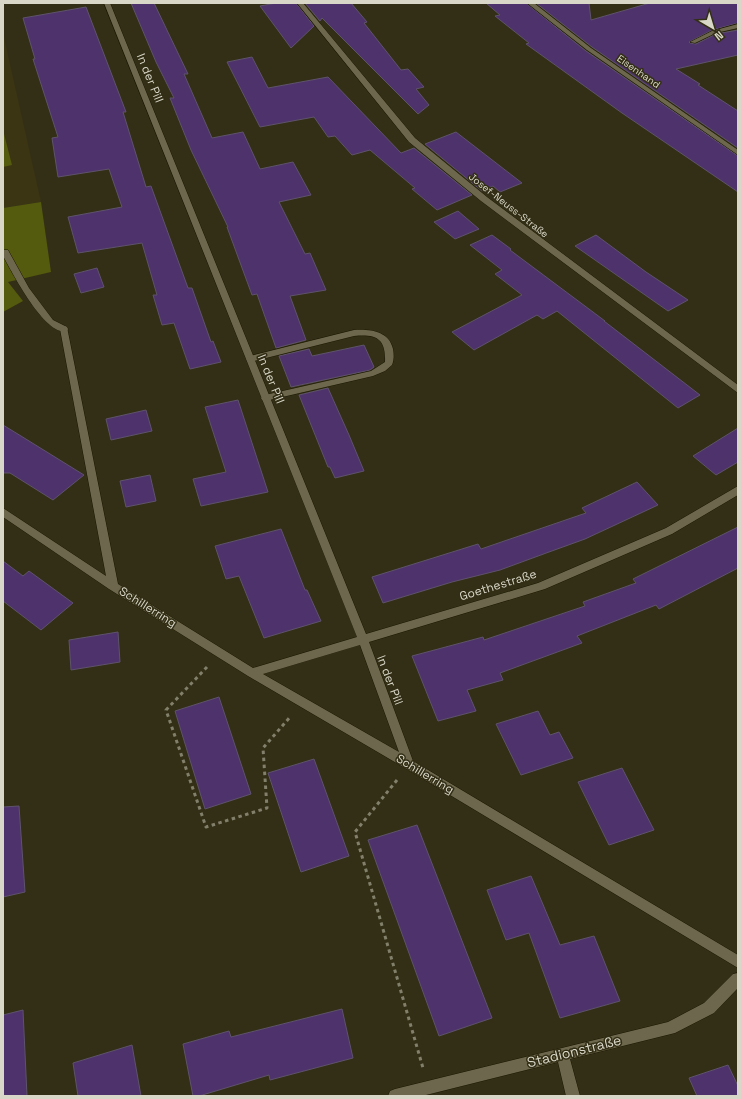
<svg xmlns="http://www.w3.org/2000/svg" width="741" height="1099" font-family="'Space Grotesk',sans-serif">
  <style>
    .built { fill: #3b3514 }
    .green { fill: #545a0e }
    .building { fill: #4e326b; stroke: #5e536b }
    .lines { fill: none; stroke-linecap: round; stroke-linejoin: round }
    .lane-casing { stroke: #1b1701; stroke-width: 1 }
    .street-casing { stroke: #1b1701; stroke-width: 1 }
    .path { stroke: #827f6a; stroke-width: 3; stroke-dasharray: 3.5 3.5; stroke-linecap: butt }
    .lane { fill: #6c674d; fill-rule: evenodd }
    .street { fill: #6c674d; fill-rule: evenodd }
    .labels { text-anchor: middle; stroke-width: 3; stroke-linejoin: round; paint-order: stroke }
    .far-street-label { font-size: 10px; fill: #d9d7c8; stroke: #332f16 }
    .street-label { font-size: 12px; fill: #d9d7c8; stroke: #332f16 }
    .near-street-label { font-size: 14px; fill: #d9d7c8; stroke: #332f16 }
  </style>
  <rect width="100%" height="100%" fill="#332f16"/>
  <polygon class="built" points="3,33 41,202 3,208"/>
  <g class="green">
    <polygon points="3,130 12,165 3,167"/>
    <polygon points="41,202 51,272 8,282 23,301 3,312 3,208"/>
  </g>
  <g class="building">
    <polygon points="131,3 154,3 188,74 184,74 212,138 243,132 260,169 293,162 311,195 279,202 305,254 310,253 326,290 290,296 306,340 276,348 257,294 252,295 227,227 228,227 191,150 170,98 174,98 156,62"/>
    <polygon points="276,3 296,3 314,26 291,48 260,6"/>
    <polygon points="305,3 351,3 367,22 364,23 401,70 408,69 424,87 416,89 429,105 418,114 322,18 320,21"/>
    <polygon points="486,3 526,3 586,51 738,156 738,192 622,113 526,44 529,43 495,16 500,15"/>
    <polygon points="536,3 589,3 591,20 650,3 738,3 738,23 712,30 689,42 690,43 696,44 716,34 738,30 738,55 676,69 700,84 698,85 738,111 738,148 592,47"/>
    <polygon points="86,7 126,112 123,112 146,187 151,186 188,288 192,288 211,342 213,341 221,362 190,369 174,323 162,325 153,295 157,295 142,243 78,253 68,217 122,207 109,169 58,177 52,138 58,137 33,59 35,59 23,18"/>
    <polygon points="252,57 268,88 328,77 401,153 414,148 472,195 437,210 412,189 415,188 370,150 352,155 335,136 328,137 314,117 260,127 227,62"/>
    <polygon points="456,132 522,183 500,192 493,186 482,191 425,144"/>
    <polygon points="458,211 479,229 455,239 434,222"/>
    <polygon points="492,235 511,249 510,250 605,321 604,321 700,395 678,408 557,311 543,319 537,315 474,350 452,332 522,295 495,274 502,270 470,245"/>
    <polygon points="596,235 646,272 688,300 668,311 575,246"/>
    <polygon points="97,268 104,287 81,293 74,274"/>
    <polygon points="364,345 374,367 370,370 291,387 279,356 309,349 312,356"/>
    <polygon points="328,388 349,435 364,471 335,478 330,467 328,467 299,395"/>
    <polygon points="238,400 268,492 201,506 193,479 226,472 205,407"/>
    <polygon points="146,410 152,431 111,440 106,419"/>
    <polygon points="3,425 21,436 84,475 53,500 10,473 3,473"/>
    <polygon points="738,428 738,462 716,475 693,456"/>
    <polygon points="150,475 156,501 126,507 120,481"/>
    <polygon points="637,482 658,505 585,539 549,552 500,570 452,582 383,603 372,577 478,544 481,549 586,513 582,508"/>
    <polygon points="738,527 738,568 659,609 656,605 577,636 582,643 500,673 503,680 467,690 476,711 438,721 412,656 483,637 484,640 585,606 583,602 636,583 633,579"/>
    <polygon points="281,529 305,590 307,590 321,621 264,638 239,576 226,579 215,546"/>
    <polygon points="3,561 23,576 29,571 73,603 41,630 3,601"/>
    <polygon points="118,632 120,662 71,670 69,640"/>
    <polygon points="219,697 251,794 205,809 175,711"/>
    <polygon points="538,711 550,735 559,732 573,758 521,775 496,724"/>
    <polygon points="314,759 349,856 301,872 268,773"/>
    <polygon points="622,768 654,830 609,845 578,782"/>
    <polygon points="19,806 25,892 3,897 3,807"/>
    <polygon points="417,825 492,1018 439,1036 368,840"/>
    <polygon points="531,876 560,945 594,936 620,1001 560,1018 529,933 506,940 487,890"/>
    <polygon points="342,1009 353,1058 270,1080 269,1075 199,1096 193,1096 183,1044 229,1031 231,1037"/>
    <polygon points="23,1010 27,1096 3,1096 3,1015"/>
    <polygon points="132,1045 141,1096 78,1096 73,1063"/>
    <polygon points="728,1065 738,1086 738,1096 697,1096 689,1078"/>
  </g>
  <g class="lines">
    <defs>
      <g id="lane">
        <polygon points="738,24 738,28 716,33 695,43 690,42 712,31"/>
        <path d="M3 250H8L29 288 53 320 67 327 68 329 67 331C45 337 12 272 3 256Z"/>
        <path d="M354 330C370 329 389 331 393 349 394 355 394 360 392 365L385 371 373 376 265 401 262 400 261 398 265 395 371 371 385 362C386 338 376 334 354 336L250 362 246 359 250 356Z"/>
      </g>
      <g id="street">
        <path d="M104 3H110L366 634 538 583 666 528 738 486V495L672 534 545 589 369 642 413 761 738 955V968L405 768 248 676 109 589 3 517V508L106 576 60 329 64 326 67 327 118 584 253 668 357 637ZM360 645 399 752 263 674Z"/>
        <polygon points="297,3 303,3 415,138 487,197 738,385 738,393 481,201 409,142"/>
        <polygon points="527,3 534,3 591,48 738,150 738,155 587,50"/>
        <polygon points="738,973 738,988 714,1013 675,1033 570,1059 580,1096 566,1096 558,1062 422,1096 388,1096 390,1091 395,1089 668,1022 704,1003 733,974"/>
      </g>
    </defs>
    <use href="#lane" class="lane-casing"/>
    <use href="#street" class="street-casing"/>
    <g class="path">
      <polyline points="207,667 166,710 206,827 267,808 263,748 291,716"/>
      <polyline points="397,780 355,832 423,1068"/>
    </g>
    <use href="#lane" class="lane"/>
    <use href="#street" class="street"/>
  </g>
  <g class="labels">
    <g class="far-street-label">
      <text transform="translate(639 71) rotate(35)" y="4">Eisenhand</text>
      <text transform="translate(509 205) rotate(38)" y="4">Josef-Neuss-Straße</text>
    </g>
    <g class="street-label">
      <text transform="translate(150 78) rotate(68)" y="4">In der Pill</text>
      <text transform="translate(271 379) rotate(68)" y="4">In der Pill</text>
      <text transform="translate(498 585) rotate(-17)" y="4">Goethestraße</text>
      <text transform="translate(148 607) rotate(32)" y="4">Schillerring</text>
      <text transform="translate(390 680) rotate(69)" y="4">In der Pill</text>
      <text transform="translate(425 774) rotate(31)" y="4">Schillerring</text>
    </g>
    <g class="near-street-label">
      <text transform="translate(574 1051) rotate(-14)" y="5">Stadionstraße</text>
    </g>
  </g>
  <rect width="741" height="1099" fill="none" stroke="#d9d7c8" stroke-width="8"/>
  <g transform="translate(713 28) rotate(142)" stroke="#332f16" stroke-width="3" paint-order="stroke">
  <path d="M0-3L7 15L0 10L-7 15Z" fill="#d9d7c8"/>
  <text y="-6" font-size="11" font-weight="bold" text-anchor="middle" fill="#d9d7c8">N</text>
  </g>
</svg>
